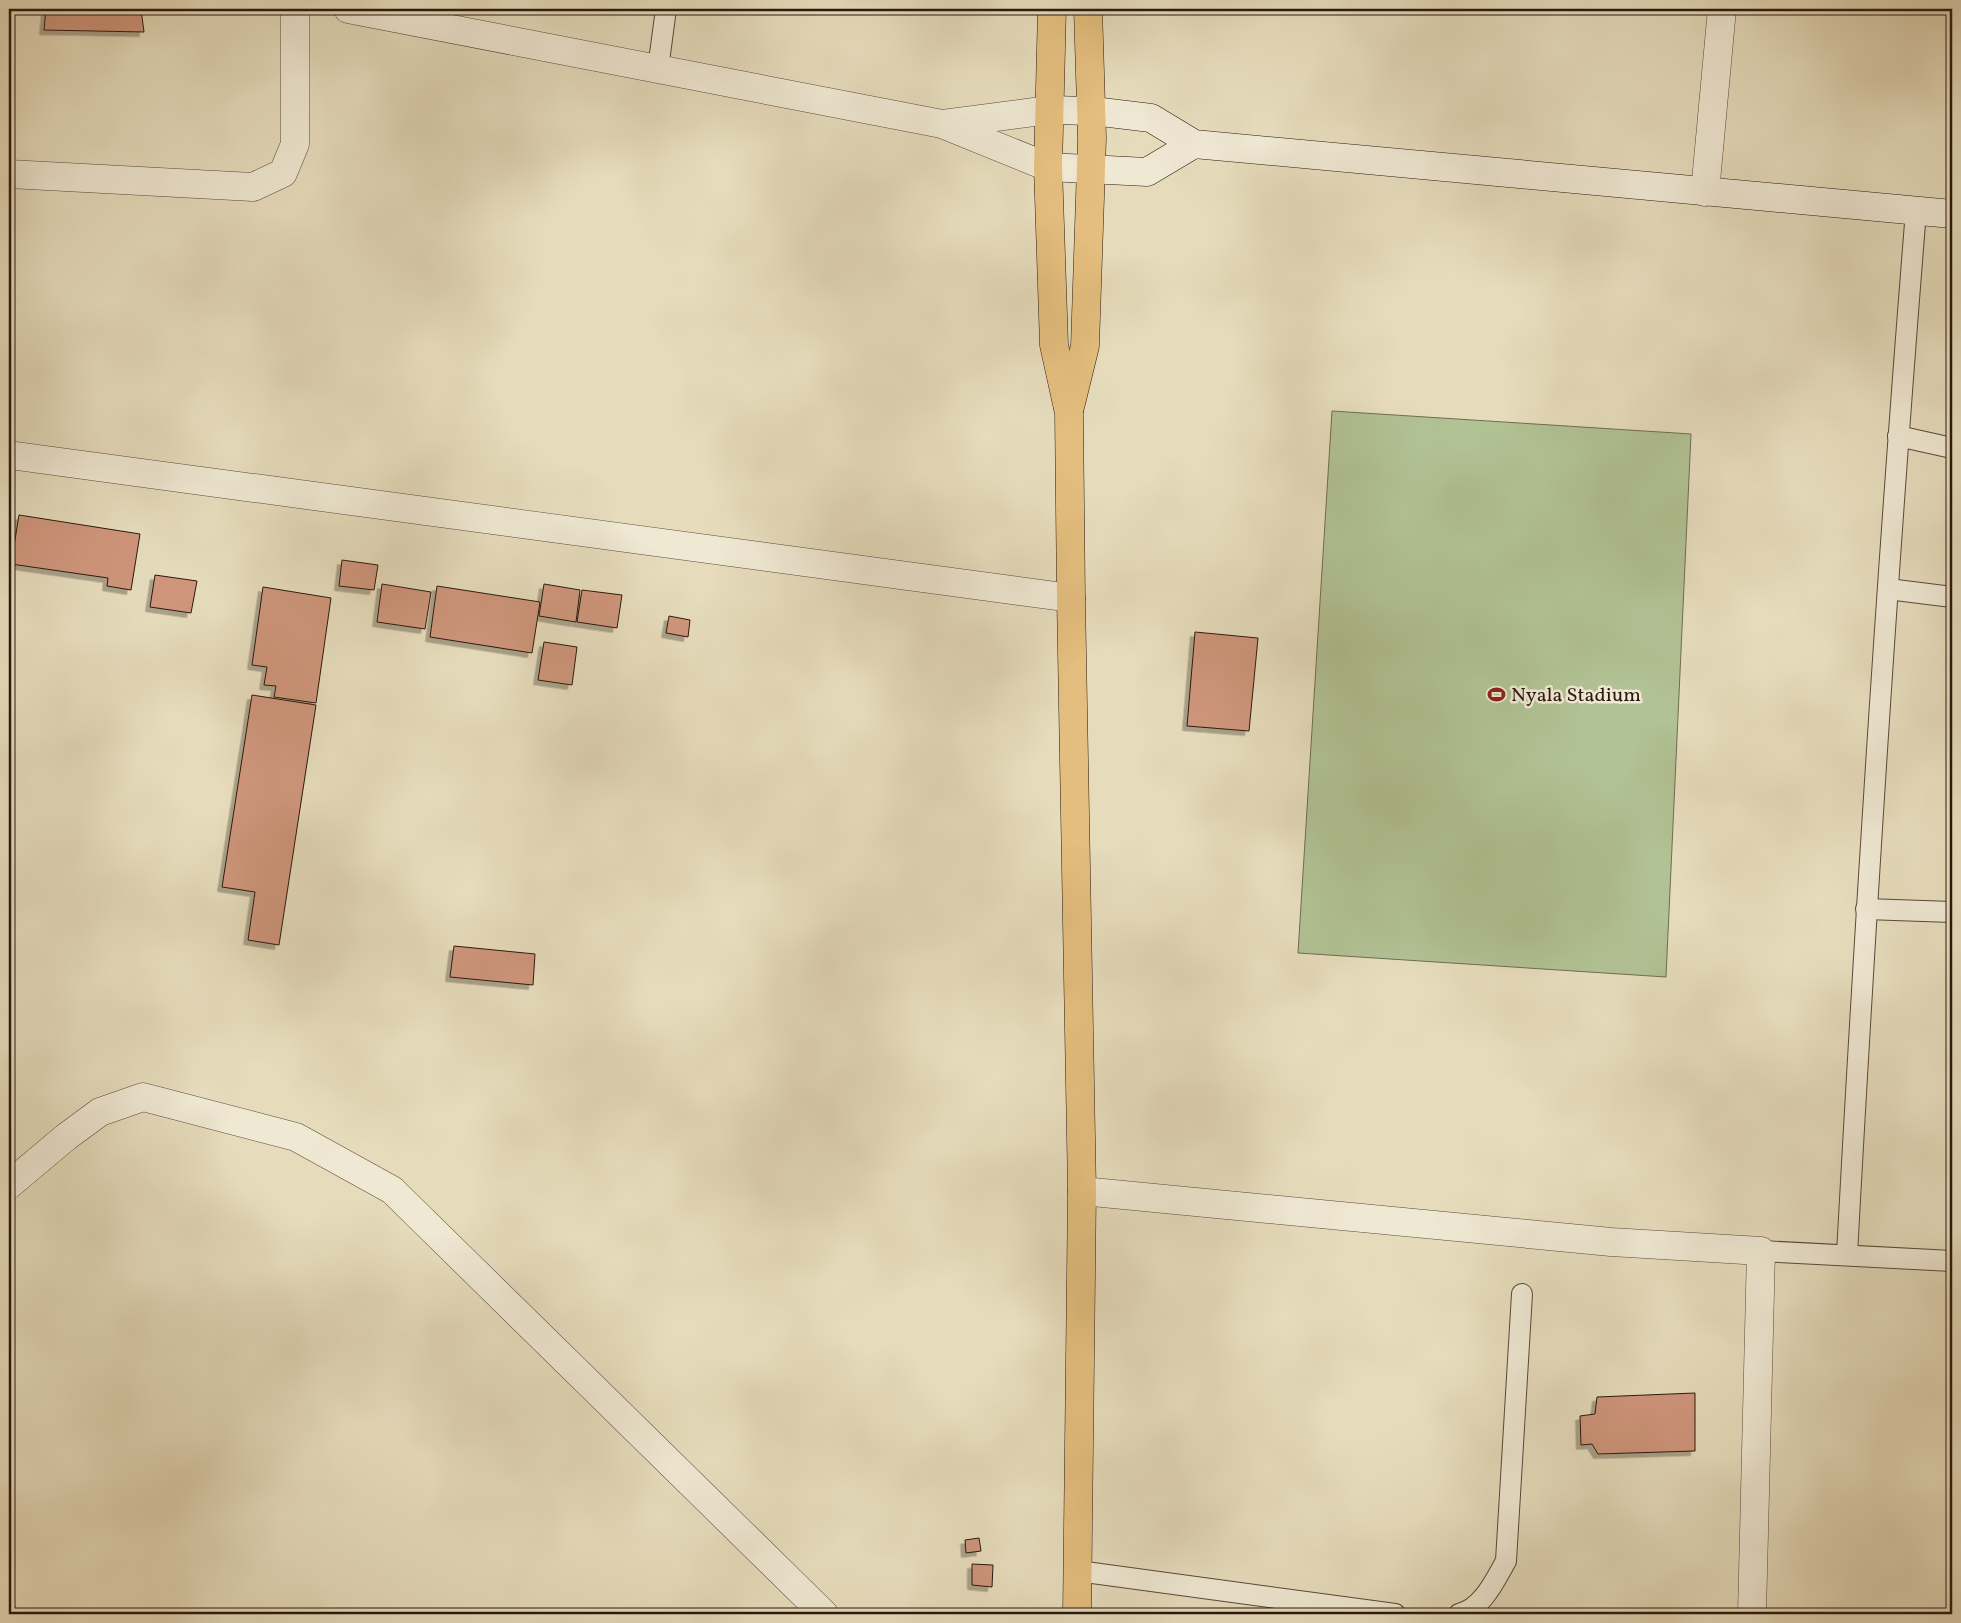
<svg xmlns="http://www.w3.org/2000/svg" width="1961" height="1623" font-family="Vollkorn,serif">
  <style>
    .green { fill: #b1c294; stroke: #6e6d51 }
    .building { fill: #cf967c; stroke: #2b180e; filter: url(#shadow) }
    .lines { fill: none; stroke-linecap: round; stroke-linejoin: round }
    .service-casing { stroke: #5a493a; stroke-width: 22 }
    .minor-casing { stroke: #5a493a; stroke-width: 29 }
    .tertiary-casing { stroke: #5a493a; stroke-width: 29 }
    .secondary-casing { stroke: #2b180e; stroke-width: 29 }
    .primary-casing { stroke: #2b180e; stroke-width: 29 }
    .service { stroke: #efe8d3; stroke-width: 20 }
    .minor { stroke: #efe8d3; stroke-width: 28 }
    .tertiary { stroke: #efe8d3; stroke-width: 28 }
    .secondary { stroke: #efe8d3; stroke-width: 28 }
    .primary { stroke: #e3be7e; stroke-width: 28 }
    .labels { text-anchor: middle; stroke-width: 5; stroke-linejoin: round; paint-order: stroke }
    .poi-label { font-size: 20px; fill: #2b180e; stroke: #efe8d3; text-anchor: start }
  </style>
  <defs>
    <filter id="shadow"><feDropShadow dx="-4.5" dy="4.5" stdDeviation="0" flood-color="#0004"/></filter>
  </defs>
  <rect width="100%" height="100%" fill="#e6dcbc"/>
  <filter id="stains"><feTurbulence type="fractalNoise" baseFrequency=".004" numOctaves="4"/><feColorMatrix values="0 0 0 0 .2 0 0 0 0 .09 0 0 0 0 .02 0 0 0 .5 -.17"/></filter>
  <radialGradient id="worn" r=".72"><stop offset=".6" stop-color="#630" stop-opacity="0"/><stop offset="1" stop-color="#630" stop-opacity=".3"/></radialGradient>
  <polygon class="green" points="1332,411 1691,434 1666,977 1298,953"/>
  <g class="building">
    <polygon points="46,9 141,9 144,32 44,30"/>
    <polygon points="19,515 140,534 131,590 107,586 108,578 11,564"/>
    <polygon points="342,560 378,565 374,590 339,586"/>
    <polygon points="155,575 197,581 191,613 150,607"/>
    <polygon points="382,584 431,592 425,629 377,622"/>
    <polygon points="544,584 580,590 576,622 539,616"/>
    <polygon points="437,586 540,602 532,653 430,637"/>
    <polygon points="263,587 331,598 316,703 274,697 276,686 264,685 267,667 252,665"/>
    <polygon points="582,590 622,595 617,628 577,622"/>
    <polygon points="669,616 690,620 688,637 666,633"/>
    <polygon points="1195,632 1258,638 1249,731 1187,726"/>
    <polygon points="544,642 577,647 572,685 538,680"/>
    <polygon points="252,695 316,705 279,945 248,940 255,892 222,887"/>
    <polygon points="454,946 535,954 533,985 450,977"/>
    <polygon points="1695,1393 1695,1451 1598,1454 1592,1444 1581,1445 1580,1416 1595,1414 1597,1397"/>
    <polygon points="979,1538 981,1551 966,1553 965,1540"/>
    <polygon points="972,1564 993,1565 992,1587 972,1585"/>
  </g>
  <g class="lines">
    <defs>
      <g id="service">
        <polyline points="658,69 666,9"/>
        <polyline points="1898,436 1952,448"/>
        <polyline points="1888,589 1952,597"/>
        <polyline points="1866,909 1952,912"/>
        <polyline points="1761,1251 1952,1261"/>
        <path d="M1847 1254C1866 906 1888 558 1916 211"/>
        <polyline points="1078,1571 1395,1614"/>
        <path d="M1459 1614C1483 1608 1495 1580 1506 1561L1522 1294"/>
      </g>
      <g id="minor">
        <polyline points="348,9 942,124 1048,167"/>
        <polyline points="943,124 1049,110"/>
        <polyline points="9,174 253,187 283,173 295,144 295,9"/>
        <polyline points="1705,192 1722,9"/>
        <polyline points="9,1185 66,1137 100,1112 143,1097 296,1137 392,1190 824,1614"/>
        <polyline points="1082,1191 1611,1242 1761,1251 1752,1614"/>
      </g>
      <polyline id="tertiary" points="9,455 1071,598"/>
      <g id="secondary">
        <polyline points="1049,110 1093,111 1151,118 1194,144 1952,214"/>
        <polyline points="1048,167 1147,172 1194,144"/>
      </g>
      <g id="primary">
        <polyline points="1052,9 1048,167 1054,345 1069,413 1071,598 1082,1191 1077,1614"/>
        <polyline points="1070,407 1085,346 1092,138 1088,9"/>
      </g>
    </defs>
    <use href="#service" class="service-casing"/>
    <use href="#minor" class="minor-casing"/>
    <use href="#tertiary" class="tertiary-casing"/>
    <use href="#secondary" class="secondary-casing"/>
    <use href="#primary" class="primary-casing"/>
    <use href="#service" class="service"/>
    <use href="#minor" class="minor"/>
    <use href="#tertiary" class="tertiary"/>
    <use href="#secondary" class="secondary"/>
    <use href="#primary" class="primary"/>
  </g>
  <defs>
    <symbol id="stadium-bare" viewBox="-9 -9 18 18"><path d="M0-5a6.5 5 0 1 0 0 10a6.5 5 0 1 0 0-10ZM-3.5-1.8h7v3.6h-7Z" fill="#8f2418" stroke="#efe8d3" stroke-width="2.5" paint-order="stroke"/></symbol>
  </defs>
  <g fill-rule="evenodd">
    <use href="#stadium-bare" x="1484" y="682" width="25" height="25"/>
  </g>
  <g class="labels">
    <g class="poi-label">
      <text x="1511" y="701">Nyala Stadium</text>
    </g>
  </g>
  <rect width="1961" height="1623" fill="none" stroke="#e6dcbc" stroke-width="30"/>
  <rect x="10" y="10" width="1941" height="1603" fill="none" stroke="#2b180e" stroke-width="2.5"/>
  <rect x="15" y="15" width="1931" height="1593" fill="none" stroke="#2b180e"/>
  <rect width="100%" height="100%" filter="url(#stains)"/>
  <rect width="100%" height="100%" fill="url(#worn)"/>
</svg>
